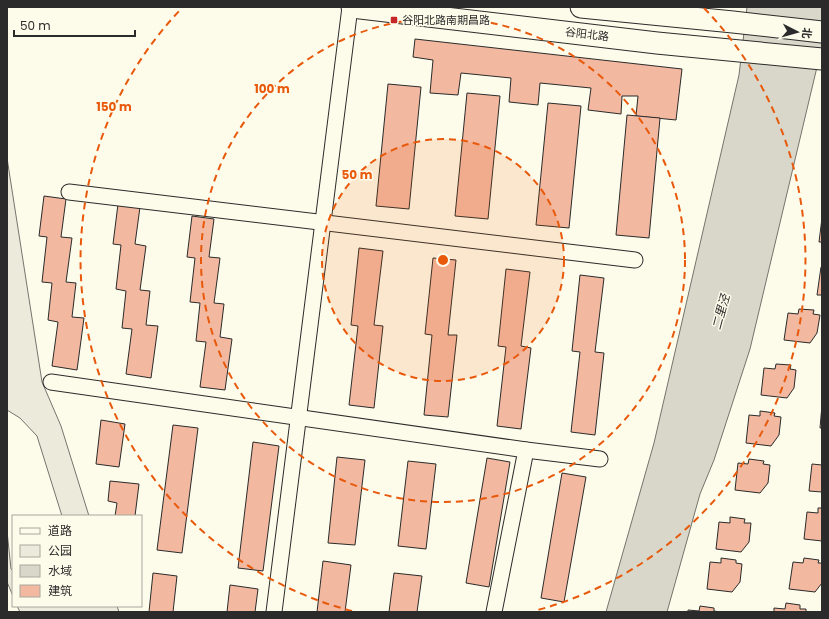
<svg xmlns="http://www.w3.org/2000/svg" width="829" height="619" font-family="Poppins,'Noto Sans SC',sans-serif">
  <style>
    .green { fill: #ecebdb; stroke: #74746e }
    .water { fill: #d8d7c9; stroke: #74746e }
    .building { fill: #f2b8a0; stroke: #2b2b2b }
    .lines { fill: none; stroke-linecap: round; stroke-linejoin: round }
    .street-casing { stroke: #2b2b2b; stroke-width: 17 }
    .secondary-casing { stroke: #2b2b2b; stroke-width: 23 }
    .street { stroke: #fdfbea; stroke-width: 15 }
    .secondary { stroke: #fdfbea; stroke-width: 21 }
    .ring { fill: none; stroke: #e8590c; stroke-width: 2; stroke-dasharray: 7 5 }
    .poi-dot { fill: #c62828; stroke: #fdfbea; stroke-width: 1.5 }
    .labels { text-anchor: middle; stroke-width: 3; stroke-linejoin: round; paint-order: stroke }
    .poi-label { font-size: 11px; fill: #2b2b2b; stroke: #fdfbea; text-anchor: start }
    .street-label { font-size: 11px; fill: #2b2b2b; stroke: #fdfbea }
    .water-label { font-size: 12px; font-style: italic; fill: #2b2b2b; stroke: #fdfbea }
    .centre { fill: #e8590c; stroke: #fdfbea; stroke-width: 2 }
    .ring-label { font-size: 12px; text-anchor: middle; font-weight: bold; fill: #e8590c; stroke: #fdfbea; stroke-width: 3; stroke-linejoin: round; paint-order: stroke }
  </style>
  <rect width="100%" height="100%" fill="#fdfbea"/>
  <g class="green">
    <polygon points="7,158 42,382 61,426 89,516 62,516 37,436 20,418 7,410"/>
    <polygon points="7,531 11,569 13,571 13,596 7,582"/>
    <polygon points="17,606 117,606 119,612 20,612"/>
  </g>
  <polygon class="water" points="747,7 822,7 822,46 750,349 714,460 700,494 667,612 606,612 654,443 739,75"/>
  <g class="building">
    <polygon points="415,39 682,69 676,120 636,116 638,96 622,96 621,114 588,110 591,88 540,83 538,105 509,102 511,78 461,73 458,95 430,93 433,60 413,57"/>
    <polygon points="388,84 421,87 409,209 376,206"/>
    <polygon points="467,93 500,96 488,219 455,216"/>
    <polygon points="548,103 581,106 569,228 536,225"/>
    <polygon points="627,115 660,118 649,238 616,235"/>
    <polygon points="44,196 66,199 61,237 72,238 66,282 76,283 72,317 84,318 77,370 52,366 58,322 48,320 52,283 42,282 47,237 39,236"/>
    <polygon points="118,204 140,207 135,244 146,246 140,290 150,291 146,325 158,326 151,378 126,374 132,329 122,328 126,291 116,289 121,245 113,244"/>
    <polygon points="192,216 214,219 209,257 220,258 214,303 224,304 220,337 232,339 225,390 200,387 206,342 196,341 200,303 190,302 195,258 187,257"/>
    <polygon points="822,218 822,242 819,242"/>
    <polygon points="359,248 383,251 374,325 383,326 374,408 349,405 358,326 351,325"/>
    <polygon points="433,258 456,260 448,335 457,335 448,417 424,415 432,335 425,334"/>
    <polygon points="821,267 822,268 822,295 817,295"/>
    <polygon points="506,269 530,272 521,346 531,348 521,429 497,426 506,347 498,346"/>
    <polygon points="580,275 604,278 595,352 604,353 595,435 571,432 580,352 572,351"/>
    <polygon points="799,309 814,310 813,314 820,315 817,333 810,343 784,340 788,313 798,314"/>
    <polygon points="776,364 791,365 790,369 796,370 794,388 787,398 761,395 764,368 775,369"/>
    <polygon points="822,405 822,428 820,428"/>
    <polygon points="760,411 775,413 774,416 781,417 779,435 771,446 746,443 749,415 760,416"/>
    <polygon points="101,420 125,424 119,467 96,464"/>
    <polygon points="173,425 198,428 182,553 157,550"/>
    <polygon points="253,442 279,446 263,571 238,568"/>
    <polygon points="337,457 365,460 355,545 328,543"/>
    <polygon points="487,458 510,462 489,587 466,583"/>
    <polygon points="749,459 764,461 763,464 770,465 768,483 760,493 735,490 738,463 748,464"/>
    <polygon points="408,461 436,464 426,549 398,546"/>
    <polygon points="812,464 822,465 822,492 809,491"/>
    <polygon points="562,473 586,477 564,602 541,598"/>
    <polygon points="110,481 139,484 135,516 115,516 117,503 108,501"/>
    <polygon points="818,508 822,508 822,541 804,539 807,512 818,513"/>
    <polygon points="730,517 745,519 744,523 751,523 749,542 741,552 716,549 719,522 730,523"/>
    <polygon points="721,558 736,560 736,563 742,564 740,582 732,592 707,589 710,562 721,563"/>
    <polygon points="804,558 819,560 818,563 822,563 822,583 815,592 789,589 793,562 803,563"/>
    <polygon points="323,561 351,565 345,612 317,612"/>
    <polygon points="153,573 177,576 173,612 149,612"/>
    <polygon points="394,573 422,576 417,612 389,612"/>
    <polygon points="230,585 258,589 255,612 227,612"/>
    <polygon points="786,603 800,605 800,609 806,609 806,612 774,612 774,608 785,609"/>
    <polygon points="700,606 714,608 714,611 720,612 688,612 688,610 699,611"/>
  </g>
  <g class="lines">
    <defs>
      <g id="street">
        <polyline points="69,192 635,260"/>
        <polyline points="51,382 526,450 600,459"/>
        <polyline points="274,612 350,7"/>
        <polyline points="494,612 526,450"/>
      </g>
      <g id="secondary">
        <polyline points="352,7 657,43 822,59"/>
        <polyline points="581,7 733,22 822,32"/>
      </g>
    </defs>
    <use href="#street" class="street-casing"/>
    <use href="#secondary" class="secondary-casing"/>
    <use href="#street" class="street"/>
    <use href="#secondary" class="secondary"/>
  </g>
  <circle cx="443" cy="260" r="121" fill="#e8590c" fill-opacity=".12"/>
  <g class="ring">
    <circle cx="443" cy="260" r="121"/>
    <circle cx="443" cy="260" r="242"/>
    <path d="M352 611A363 363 0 0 1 182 8M704 8A363 363 0 0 1 534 611"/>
  </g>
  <rect class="poi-dot" x="390" y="16" width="8" height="8" rx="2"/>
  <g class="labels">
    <g class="poi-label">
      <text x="402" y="24">谷阳北路南期昌路</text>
    </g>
    <g class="street-label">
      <text transform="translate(587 34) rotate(7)" y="4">谷阳北路</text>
    </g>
    <g class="water-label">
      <text transform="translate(721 312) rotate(-75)" y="4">二里泾</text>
    </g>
  </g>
  <circle cx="443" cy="260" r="6" class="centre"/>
  <g class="ring-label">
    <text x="272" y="93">100 m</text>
    <text x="114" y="111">150 m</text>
    <text x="357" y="179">50 m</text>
  </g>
  <rect width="829" height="619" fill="none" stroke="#2b2b2b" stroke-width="16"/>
  <rect x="12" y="515" width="130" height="92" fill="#fdfbea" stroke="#a9a89e"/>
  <rect x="20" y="528" width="20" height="6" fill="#fdfbea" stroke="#a9a89e"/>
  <text x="48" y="535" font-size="12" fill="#2b2b2b">道路</text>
  <rect x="20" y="545" width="20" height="12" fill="#ecebdb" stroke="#a9a89e"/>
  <text x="48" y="555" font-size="12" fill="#2b2b2b">公园</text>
  <rect x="20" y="565" width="20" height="12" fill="#d8d7c9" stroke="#a9a89e"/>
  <text x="48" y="575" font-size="12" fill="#2b2b2b">水域</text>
  <rect x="20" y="585" width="20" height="12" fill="#f2b8a0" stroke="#a9a89e"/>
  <text x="48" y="595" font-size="12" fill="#2b2b2b">建筑</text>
  <g transform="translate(797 32) rotate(96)" stroke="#fdfbea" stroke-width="3" paint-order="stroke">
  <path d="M0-3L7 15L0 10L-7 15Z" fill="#2b2b2b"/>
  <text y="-6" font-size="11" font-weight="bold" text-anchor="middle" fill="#2b2b2b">北</text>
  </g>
  <path d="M14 30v6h121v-6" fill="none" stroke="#2b2b2b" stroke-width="2"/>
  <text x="20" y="30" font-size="12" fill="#2b2b2b" stroke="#fdfbea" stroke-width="3" paint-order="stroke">50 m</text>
</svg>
